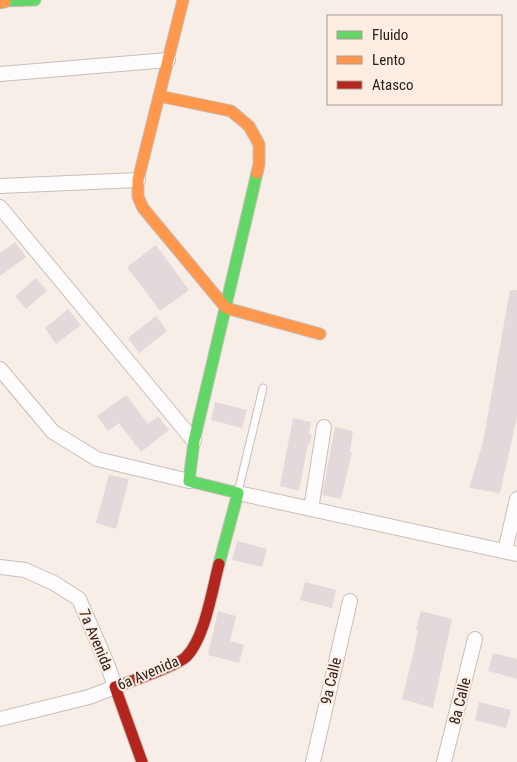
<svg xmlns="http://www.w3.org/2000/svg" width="517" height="762" font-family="'Roboto Condensed',sans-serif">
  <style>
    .building { fill: #e3d9db }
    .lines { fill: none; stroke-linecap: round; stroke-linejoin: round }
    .lane-casing { stroke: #c8bfb9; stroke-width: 9 }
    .street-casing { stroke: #c8bfb9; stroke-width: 16 }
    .fast-casing { stroke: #c8bfb9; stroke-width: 13 }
    .slow-casing { stroke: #c8bfb9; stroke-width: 13 }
    .jam-casing { stroke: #c8bfb9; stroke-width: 13 }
    .lane { stroke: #fefcfc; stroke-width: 7 }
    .street { stroke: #fefcfc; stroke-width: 14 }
    .fast { stroke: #63d668; stroke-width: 11 }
    .slow { stroke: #ff974d; stroke-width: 11 }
    .jam { stroke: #b3261e; stroke-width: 11 }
    .labels { text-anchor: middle; stroke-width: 4; stroke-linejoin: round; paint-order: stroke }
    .street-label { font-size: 15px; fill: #2b211a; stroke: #feede2 }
  </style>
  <rect width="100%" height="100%" fill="#f8eee8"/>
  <g class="building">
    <polygon points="15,242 26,257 0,276 0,253"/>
    <polygon points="156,245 189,290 160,311 127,267"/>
    <polygon points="36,278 47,291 26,309 15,296"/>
    <polygon points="510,290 517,290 517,417 500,493 469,488 483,442"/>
    <polygon points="68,309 81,325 56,344 45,328"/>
    <polygon points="156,316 167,331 139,353 128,338"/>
    <polygon points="126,395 148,424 158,416 169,430 141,452 119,423 108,431 97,416"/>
    <polygon points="215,402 247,410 242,428 211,420"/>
    <polygon points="293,418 311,422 309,434 312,434 310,444 308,444 299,491 280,486"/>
    <polygon points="335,427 353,431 350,452 352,452 341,499 322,495"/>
    <polygon points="109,475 129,479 116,529 96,523"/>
    <polygon points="237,541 267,549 262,567 232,560"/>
    <polygon points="305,582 336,590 332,608 300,600"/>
    <polygon points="218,611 236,616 230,641 244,645 239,663 208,655"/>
    <polygon points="421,611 452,619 433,708 402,699 413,655 418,630 416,629"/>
    <polygon points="493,653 517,659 517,679 488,671"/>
    <polygon points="479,702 511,710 506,728 475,720"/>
  </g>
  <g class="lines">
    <defs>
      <polyline id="lane" points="238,492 263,388"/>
      <g id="street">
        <polyline points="0,74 168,60"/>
        <polyline points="0,186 138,180"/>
        <polyline points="0,207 194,441"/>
        <polyline points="0,369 53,432 97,459 189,481"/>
        <polyline points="238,493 517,554"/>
        <polyline points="311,509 324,427"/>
        <polyline points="505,551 517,499"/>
        <polyline points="0,567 25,570 54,583 79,599 108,666 115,687 89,697 0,719"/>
        <polyline points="313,762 350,601"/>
        <polyline points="444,762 475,639"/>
      </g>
      <g id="fast">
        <polyline points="0,1 35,0"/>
        <polyline points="219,564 238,493 189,481 194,441 257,173"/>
      </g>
      <g id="slow">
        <polyline points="183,0 138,180 138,197 143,208 226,308 320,334"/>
        <polyline points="0,3 5,2"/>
        <polyline points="159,96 231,111 249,126 259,144 259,164 257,173"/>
      </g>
      <path id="jam" d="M142 762 115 687C131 681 175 667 186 657 205 638 212 590 219 564"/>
    </defs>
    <use href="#lane" class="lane-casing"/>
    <use href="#street" class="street-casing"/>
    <use href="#fast" class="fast-casing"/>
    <use href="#slow" class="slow-casing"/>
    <use href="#jam" class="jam-casing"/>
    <use href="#lane" class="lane"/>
    <use href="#street" class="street"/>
    <use href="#fast" class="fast"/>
    <use href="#slow" class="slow"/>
    <use href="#jam" class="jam"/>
  </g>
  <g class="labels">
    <g class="street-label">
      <text transform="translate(96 640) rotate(67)" y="5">7a Avenida</text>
      <text transform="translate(148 673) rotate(-23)" y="5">6a Avenida</text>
      <text transform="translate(331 681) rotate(-77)" y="5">9a Calle</text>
      <text transform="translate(460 701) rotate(-76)" y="5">8a Calle</text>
    </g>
  </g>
  <rect x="327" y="15" width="175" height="90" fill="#feede2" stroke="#aa9b92"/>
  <rect x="337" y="31" width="25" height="8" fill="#63d668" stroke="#aa9b92"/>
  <text x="372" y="40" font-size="15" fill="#2b211a">Fluido</text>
  <rect x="337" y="56" width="25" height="8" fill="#ff974d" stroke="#aa9b92"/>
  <text x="372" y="65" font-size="15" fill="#2b211a">Lento</text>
  <rect x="337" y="81" width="25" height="8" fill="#b3261e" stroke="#aa9b92"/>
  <text x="372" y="90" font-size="15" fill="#2b211a">Atasco</text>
</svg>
